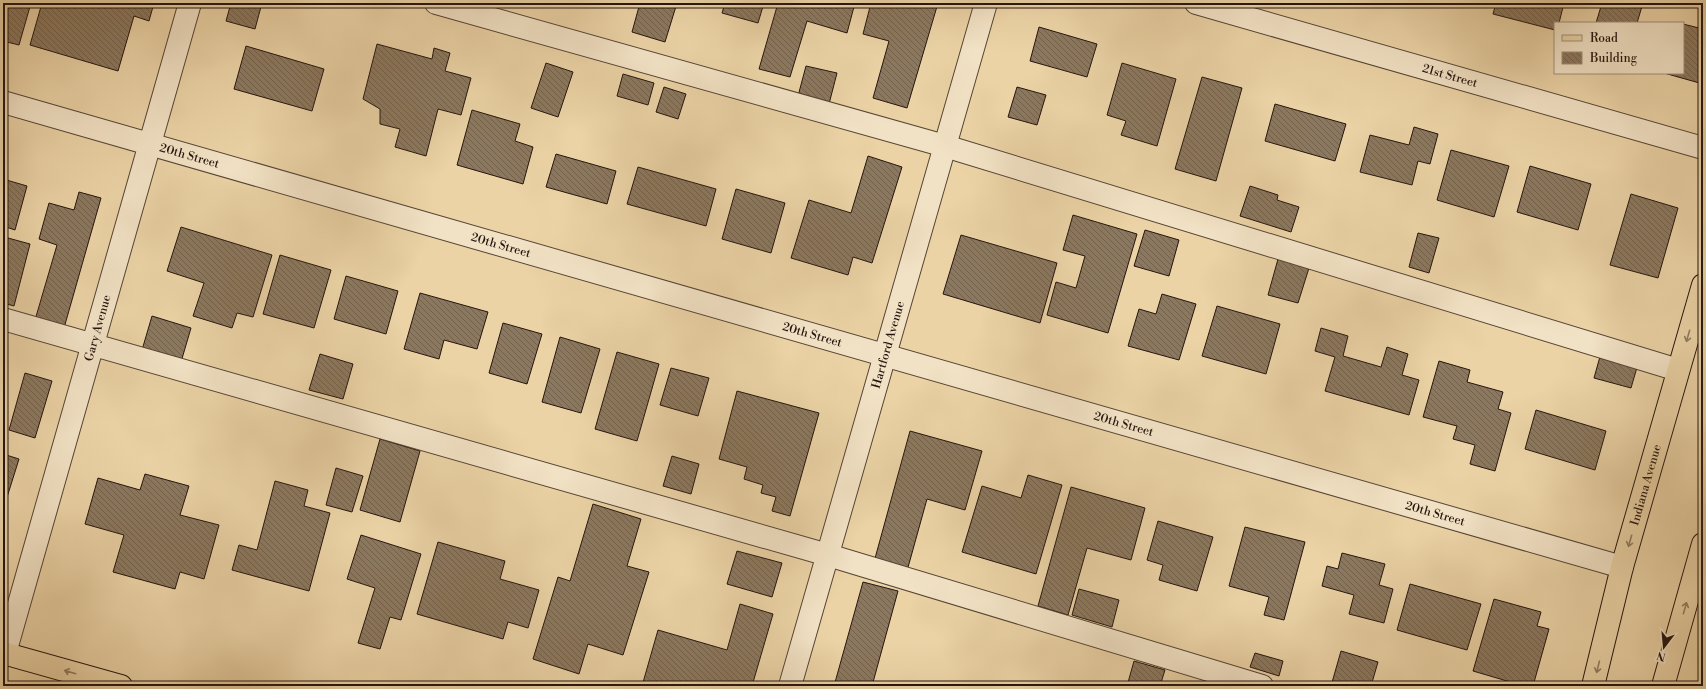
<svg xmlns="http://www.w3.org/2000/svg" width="1706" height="689" font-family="'Libre Bodoni',serif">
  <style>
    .building { fill: url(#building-back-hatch); stroke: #25150f }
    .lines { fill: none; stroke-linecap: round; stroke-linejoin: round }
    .minor-casing { stroke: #564435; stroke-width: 24 }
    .major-casing { stroke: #25150f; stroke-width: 24 }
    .minor { stroke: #f2e2c5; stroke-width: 22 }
    .major { stroke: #ebd3a6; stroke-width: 22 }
    .oneway { stroke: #927e62 }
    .labels { text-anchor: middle; stroke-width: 3; stroke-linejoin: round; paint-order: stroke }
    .street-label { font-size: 12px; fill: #25150f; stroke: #f2e2c5 }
  </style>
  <defs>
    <pattern id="building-back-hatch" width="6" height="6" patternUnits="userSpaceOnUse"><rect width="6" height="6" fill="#8c785e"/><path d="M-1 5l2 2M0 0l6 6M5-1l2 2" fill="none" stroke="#72614c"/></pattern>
  </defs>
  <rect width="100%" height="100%" fill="#ebd3a6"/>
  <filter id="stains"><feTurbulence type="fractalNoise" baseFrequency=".005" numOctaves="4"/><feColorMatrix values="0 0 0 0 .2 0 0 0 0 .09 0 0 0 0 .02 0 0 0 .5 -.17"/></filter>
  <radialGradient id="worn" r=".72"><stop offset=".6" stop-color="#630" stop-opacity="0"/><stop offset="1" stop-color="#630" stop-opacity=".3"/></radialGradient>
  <g class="building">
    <polygon points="3,3 31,3 19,45 3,41"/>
    <polygon points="42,3 154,3 149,21 134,16 118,71 30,45"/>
    <polygon points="231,3 262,3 255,29 226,21"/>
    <polygon points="640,3 677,3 665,42 632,32"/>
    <polygon points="725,3 764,3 758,23 722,13"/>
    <polygon points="778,3 855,3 847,33 807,21 790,77 759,69"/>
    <polygon points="871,3 938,3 907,108 873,98 889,41 863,34"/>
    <polygon points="1496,3 1564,3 1559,23 1555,23 1555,30 1493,14"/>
    <polygon points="1602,3 1643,3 1637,23 1596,23"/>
    <polygon points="1683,24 1703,29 1703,84 1664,73 1683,73"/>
    <polygon points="1039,27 1097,44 1087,77 1030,61"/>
    <polygon points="377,44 432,59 434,48 450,53 445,71 471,78 461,115 438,109 426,156 395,147 400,129 380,124 380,109 363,99"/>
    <polygon points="246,46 324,69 312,111 234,89"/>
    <polygon points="546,63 573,72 558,117 531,108"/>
    <polygon points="1122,63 1176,79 1157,146 1121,135 1126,121 1107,115"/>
    <polygon points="806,66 837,73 829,104 798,96"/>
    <polygon points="623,74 654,83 648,105 617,96"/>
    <polygon points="1202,77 1242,88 1216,181 1175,169"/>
    <polygon points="664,87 686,94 678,119 656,112"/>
    <polygon points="1017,87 1046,95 1037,125 1008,117"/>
    <polygon points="1275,104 1346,124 1335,161 1265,141"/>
    <polygon points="472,110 520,124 515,141 533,147 523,184 457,165"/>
    <polygon points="1414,127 1438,134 1430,164 1418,161 1412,185 1360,172 1370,135 1409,145"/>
    <polygon points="1451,150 1509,166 1494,217 1437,200"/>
    <polygon points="556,154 616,171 607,204 546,187"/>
    <polygon points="868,156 902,167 872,263 853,257 848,275 791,258 809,200 851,213"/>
    <polygon points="1530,166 1591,184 1578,230 1517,212"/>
    <polygon points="638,167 716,189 706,226 627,204"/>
    <polygon points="3,179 27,186 15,230 3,226"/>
    <polygon points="1250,186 1278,195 1277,200 1299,207 1291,232 1240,216"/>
    <polygon points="736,189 785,203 771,253 722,239"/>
    <polygon points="79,192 101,198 64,328 35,320 57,245 39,239 49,203 74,210"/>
    <polygon points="1631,194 1678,208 1658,278 1610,265"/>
    <polygon points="1073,215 1137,234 1108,333 1047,315 1056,282 1076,288 1085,256 1063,250"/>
    <polygon points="181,227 272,255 253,317 237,313 232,328 193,316 204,283 167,271"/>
    <polygon points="1145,230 1179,240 1169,276 1134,266"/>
    <polygon points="1418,233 1439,238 1429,273 1409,267"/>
    <polygon points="961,235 1057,263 1040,323 943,294"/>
    <polygon points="8,238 30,244 14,306 3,303 3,257"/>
    <polygon points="280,255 331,270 314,328 263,314"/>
    <polygon points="1278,259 1309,268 1298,303 1268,295"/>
    <polygon points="346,276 398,291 386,334 334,319"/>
    <polygon points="420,293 488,312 477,349 444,340 439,359 404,349"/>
    <polygon points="1162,294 1196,304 1179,360 1128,346 1139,309 1156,314"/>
    <polygon points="1217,306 1280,324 1266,374 1202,356"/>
    <polygon points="152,316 191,328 181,362 142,350"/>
    <polygon points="503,323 542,334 527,384 489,373"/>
    <polygon points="1321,328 1348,336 1343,356 1381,367 1387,347 1408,354 1402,375 1419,380 1409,415 1325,391 1335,357 1315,351"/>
    <polygon points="560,337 600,349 581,413 542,402"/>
    <polygon points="617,352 659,364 637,441 595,429"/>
    <polygon points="1601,353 1638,364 1631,388 1594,378"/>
    <polygon points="320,354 353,364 343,399 309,390"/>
    <polygon points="1439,361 1470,370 1467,382 1503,392 1498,409 1511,413 1495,471 1470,464 1475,445 1453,439 1457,426 1423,417"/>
    <polygon points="671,368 709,378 698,416 660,405"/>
    <polygon points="25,373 52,381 35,438 9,430"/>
    <polygon points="737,391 819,413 790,516 772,511 776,497 761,493 763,485 744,479 747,467 719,459"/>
    <polygon points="1536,410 1606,431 1595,470 1525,449"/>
    <polygon points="910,431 982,451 965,510 927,499 907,571 874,562"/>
    <polygon points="380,439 420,451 400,522 360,510"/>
    <polygon points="3,454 19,459 3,510"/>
    <polygon points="672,456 699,464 691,494 663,486"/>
    <polygon points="336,468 363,476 352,512 326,505"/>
    <polygon points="145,474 189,486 180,515 219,525 204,579 180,572 175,589 113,572 124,535 85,524 98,478 140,490"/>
    <polygon points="1028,475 1062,485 1036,574 962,552 982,486 1021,498"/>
    <polygon points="275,481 308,490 304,506 330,513 309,591 232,570 239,545 257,550"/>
    <polygon points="1071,487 1145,508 1131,560 1087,548 1068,615 1038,606"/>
    <polygon points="593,504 641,519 627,566 649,572 623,655 588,644 579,674 533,659 558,577 570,581"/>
    <polygon points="1158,521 1213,537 1197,591 1159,580 1163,565 1147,560"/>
    <polygon points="1245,527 1305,542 1284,620 1264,615 1269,597 1229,586"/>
    <polygon points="361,535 421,554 401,620 390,617 380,649 358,643 375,588 347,579"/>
    <polygon points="438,542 505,561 500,579 539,590 528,628 508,622 503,639 417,614"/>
    <polygon points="737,551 782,563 772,597 727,584"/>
    <polygon points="1342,553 1385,564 1379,585 1393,589 1384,623 1349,614 1354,595 1322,586 1327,566 1338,569"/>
    <polygon points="863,582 898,591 872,686 834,686"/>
    <polygon points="1410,584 1481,604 1467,650 1397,630"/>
    <polygon points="1079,589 1119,600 1112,627 1072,615"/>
    <polygon points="1494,599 1541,612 1537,626 1549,629 1533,686 1524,686 1473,671"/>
    <polygon points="740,604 773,614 752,686 642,686 658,630 727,650"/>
    <polygon points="1341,651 1378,662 1371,686 1331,686"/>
    <polygon points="1255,653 1283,661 1279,676 1250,667"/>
    <polygon points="1134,661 1165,670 1160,686 1127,686"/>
  </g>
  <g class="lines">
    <defs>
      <g id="minor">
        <polyline points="436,3 945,146 1678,370"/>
        <path id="s1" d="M1196 3 1703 148"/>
        <path id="s2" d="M3 102 1622 567"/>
        <polyline points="3,319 828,555 1262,686"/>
        <path id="s3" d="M5 653 190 3"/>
        <path id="s4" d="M790 686 986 3"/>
      </g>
      <g id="major">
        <polyline points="3,653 121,686"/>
        <path id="s5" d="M1593 686 1622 567 1703 285"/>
        <polyline points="1663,686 1703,544"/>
      </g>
    </defs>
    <use href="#minor" class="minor-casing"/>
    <use href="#major" class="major-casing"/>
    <use href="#minor" class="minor"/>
    <use href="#major" class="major"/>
  </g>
  <defs><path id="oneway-shaft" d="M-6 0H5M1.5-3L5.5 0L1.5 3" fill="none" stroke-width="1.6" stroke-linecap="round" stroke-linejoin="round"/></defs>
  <g class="oneway">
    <use href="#oneway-shaft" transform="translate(1688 336) rotate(106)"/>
    <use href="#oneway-shaft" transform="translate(1630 541) rotate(106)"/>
    <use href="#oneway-shaft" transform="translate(1685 608) rotate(-74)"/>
    <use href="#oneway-shaft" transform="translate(1598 667) rotate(104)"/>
    <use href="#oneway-shaft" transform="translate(70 672) rotate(-164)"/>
  </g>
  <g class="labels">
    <g class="street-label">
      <text dy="4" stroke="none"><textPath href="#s1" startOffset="264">21st Street</textPath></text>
      <text dy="4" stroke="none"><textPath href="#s2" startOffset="194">20th Street</textPath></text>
      <text dy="4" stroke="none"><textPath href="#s2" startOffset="518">20th Street</textPath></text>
      <text dy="4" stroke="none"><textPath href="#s3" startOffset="338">Gary Avenue</textPath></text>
      <text dy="4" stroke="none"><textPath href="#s2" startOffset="842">20th Street</textPath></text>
      <text dy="4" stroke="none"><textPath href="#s4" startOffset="355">Hartford Avenue</textPath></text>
      <text dy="4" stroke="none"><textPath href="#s2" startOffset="1166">20th Street</textPath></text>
      <text dy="4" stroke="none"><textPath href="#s5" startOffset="208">Indiana Avenue</textPath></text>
      <text dy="4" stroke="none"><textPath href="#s2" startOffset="1490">20th Street</textPath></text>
    </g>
  </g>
  <rect width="1706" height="689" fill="none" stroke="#ebd3a6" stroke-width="16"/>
  <rect x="4" y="4" width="1698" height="681" fill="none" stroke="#25150f" stroke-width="2"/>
  <rect x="8" y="8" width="1690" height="673" fill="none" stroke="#25150f"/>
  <rect x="1554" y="22" width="130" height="52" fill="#f2e2c5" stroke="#a0907c"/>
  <rect x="1562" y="35" width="20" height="6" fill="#ebd3a6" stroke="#a0907c"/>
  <text x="1590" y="42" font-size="12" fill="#25150f">Road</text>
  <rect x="1562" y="52" width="20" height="12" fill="url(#building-back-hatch)" stroke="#a0907c"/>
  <text x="1590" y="62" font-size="12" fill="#25150f">Building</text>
  <g transform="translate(1664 647) rotate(196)" stroke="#f2e2c5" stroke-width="3" paint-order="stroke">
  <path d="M0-3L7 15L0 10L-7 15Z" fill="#25150f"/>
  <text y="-6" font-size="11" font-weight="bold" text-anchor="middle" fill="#25150f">N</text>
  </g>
  <rect width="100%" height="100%" filter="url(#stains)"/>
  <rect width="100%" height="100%" fill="url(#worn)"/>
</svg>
